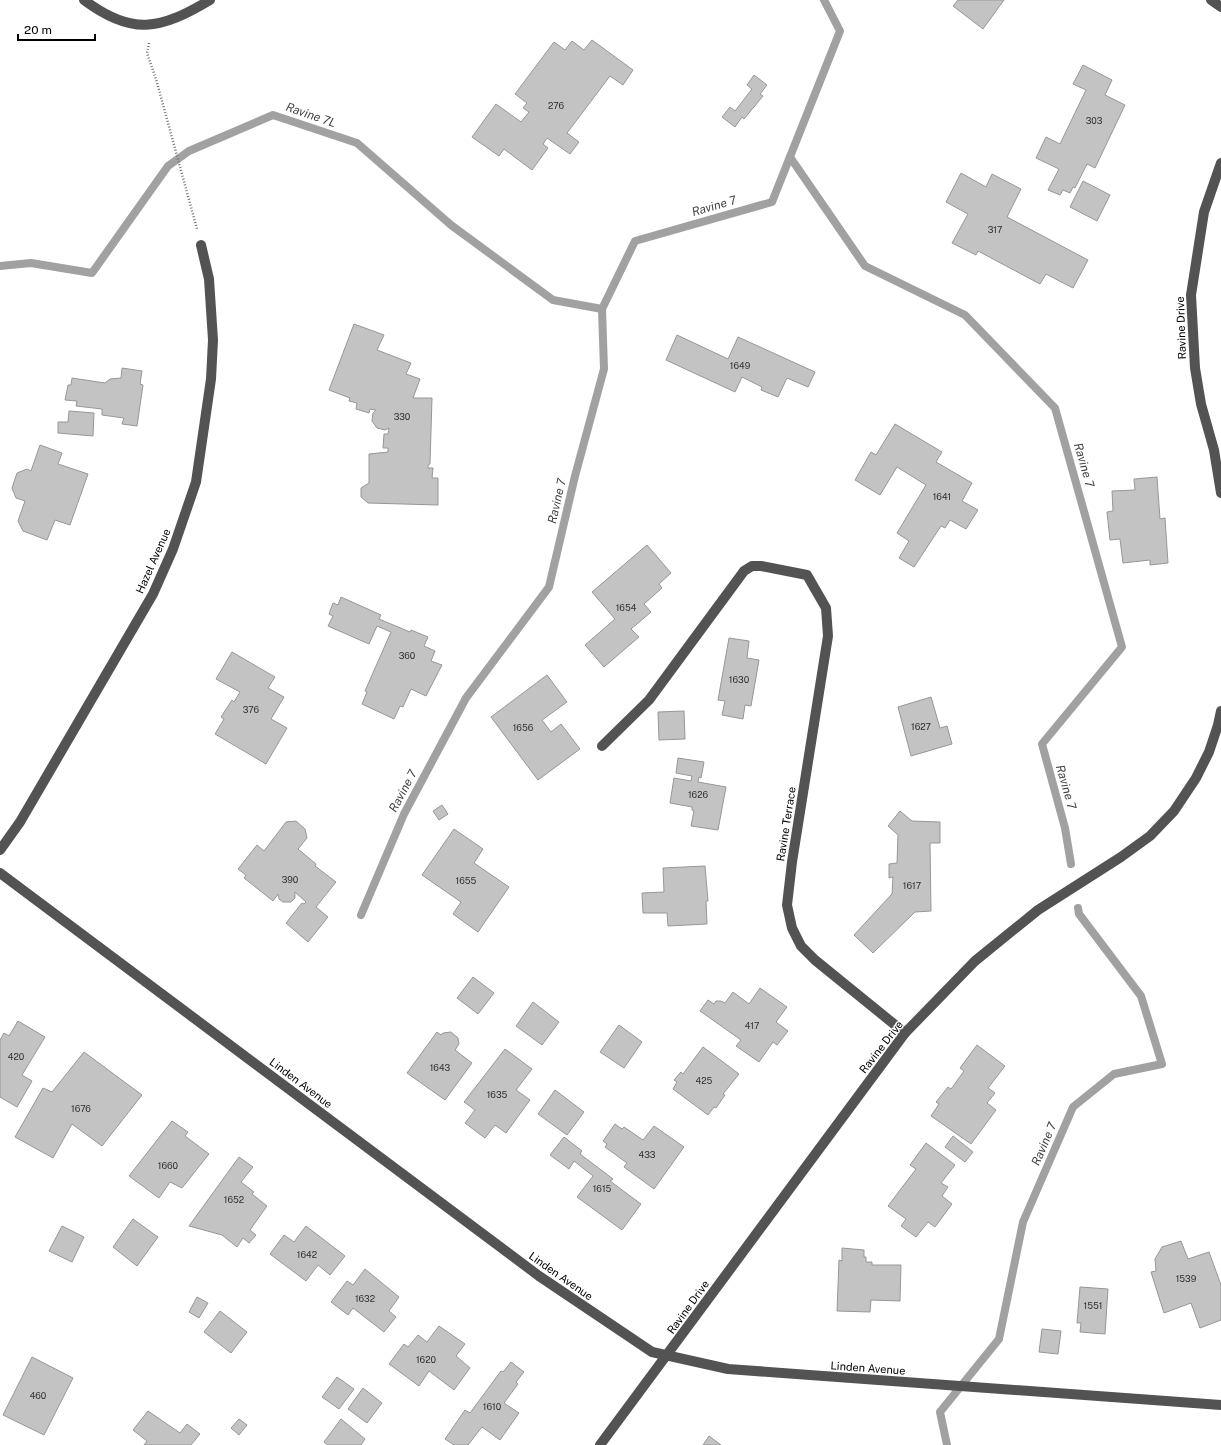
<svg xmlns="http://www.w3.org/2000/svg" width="1221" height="1445" font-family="'Public Sans',sans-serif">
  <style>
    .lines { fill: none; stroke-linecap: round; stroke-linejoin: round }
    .stream { stroke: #a1a1a1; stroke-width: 8 }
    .building { fill: #c3c3c3; stroke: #979797 }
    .path { stroke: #757575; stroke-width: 2.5; stroke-dasharray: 1 2; stroke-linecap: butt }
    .minor { stroke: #535353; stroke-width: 10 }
    .labels { text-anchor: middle; stroke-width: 3; stroke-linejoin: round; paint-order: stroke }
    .number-label { font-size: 9px; fill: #313131 }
    .street-label { font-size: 11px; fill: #000; stroke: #fff }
    .water-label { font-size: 12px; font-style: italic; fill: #424242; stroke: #fff }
  </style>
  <rect width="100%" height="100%" fill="#fff"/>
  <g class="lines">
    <g class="stream">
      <polyline points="790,157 865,266 965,315 1055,408 1122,647 1042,744 1065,828 1071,864"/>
      <polyline points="0,266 31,263 92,273 168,166 189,151 273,115 357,143 451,225 553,300 602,309"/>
      <polyline points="361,915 404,814 466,698 549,587 575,476 604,369 602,309 635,241 772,202 840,31 824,0"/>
      <polyline points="947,1445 940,1412 999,1339 1023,1222 1073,1107 1114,1074 1162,1064 1141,996 1079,914 1078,908"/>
    </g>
  </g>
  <g class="building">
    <polygon points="958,0 1004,0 983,29 953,6"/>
    <polygon points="592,40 633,70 623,85 610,76 567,133 579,142 570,154 547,138 543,144 548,148 532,170 504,149 499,156 472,137 496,104 521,122 529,112 523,108 527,103 515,94 554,42 565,50 572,41 584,50"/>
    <polygon points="1083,65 1112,80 1105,95 1125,105 1095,168 1087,164 1075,188 1073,187 1070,193 1063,190 1060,195 1048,190 1059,169 1036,158 1046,137 1060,144 1086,90 1073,84"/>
    <polygon points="754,75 767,85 760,94 763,96 744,119 742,117 735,127 722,117 730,107 735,111 752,89 747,85"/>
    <polygon points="961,173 986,187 992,174 1021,189 1007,217 1088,260 1073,288 1046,274 1040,284 978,251 976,255 952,243 968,214 946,202"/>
    <polygon points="1083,181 1110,195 1097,221 1070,207"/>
    <polygon points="354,324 384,335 377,350 411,363 406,374 420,379 413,398 432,398 430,464 428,465 428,468 433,468 432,478 438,478 438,505 368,503 361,497 361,488 369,483 369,454 388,452 388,448 383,448 384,434 388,434 389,428 385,430 377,428 372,421 373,413 376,410 370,409 369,413 356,409 357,403 349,401 350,398 329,390"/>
    <polygon points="677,335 728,359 738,337 815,372 808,387 787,378 778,397 761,390 762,387 742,377 735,392 666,360"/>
    <polygon points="122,368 142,371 140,384 143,385 137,426 122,424 124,418 102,415 102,409 76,406 77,401 65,400 68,385 71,385 72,378 105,383 110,379 121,378"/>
    <polygon points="69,411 94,413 93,436 58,433 58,422 68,422"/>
    <polygon points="895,424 942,452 936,462 972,483 962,501 978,510 966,529 950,520 945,528 941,526 914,567 899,558 909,541 897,533 926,485 897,467 880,495 855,480 871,452 876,455"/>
    <polygon points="40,445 62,453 58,464 88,474 70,525 55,520 47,540 23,531 18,521 25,501 16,498 12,488 17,473 27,469 31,471"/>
    <polygon points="1157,477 1160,519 1165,518 1168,563 1150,565 1150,560 1123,563 1120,539 1110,540 1107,512 1113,511 1112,491 1135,490 1134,479"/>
    <polygon points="647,545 671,573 659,584 662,588 644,604 651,612 631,629 639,637 604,667 585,645 615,619 592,592"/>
    <polygon points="341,597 381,615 379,619 410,632 411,630 428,637 424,646 435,651 431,661 442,665 426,696 411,689 403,707 400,706 394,719 362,704 367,692 365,691 391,632 377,626 369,644 328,626 333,616 329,614 333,603 338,605"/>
    <polygon points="729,638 749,641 747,658 759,660 751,706 745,705 743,719 722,715 725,701 718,700"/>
    <polygon points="232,652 275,677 268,688 284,697 271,719 287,728 266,764 215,734 224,719 221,717 232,700 234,702 240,692 216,679"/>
    <polygon points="547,675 567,702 542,720 551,732 561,724 580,749 538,780 491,717"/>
    <polygon points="931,697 940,728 947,726 952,744 911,756 898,707"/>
    <polygon points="684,711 685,739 659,740 658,712"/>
    <polygon points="678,758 704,762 701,778 699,777 698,782 726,787 718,830 691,826 694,811 692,810 692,807 670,803 674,778 691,781 692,776 676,773"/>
    <polygon points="442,805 448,814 439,820 433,811"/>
    <polygon points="900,811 912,821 940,822 940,843 930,843 931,911 915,912 873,953 854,935 892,894 893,877 889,878 889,864 897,863 898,835 888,826"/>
    <polygon points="296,821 305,829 307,838 298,849 316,864 315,866 336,882 316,907 328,917 308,942 286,923 302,903 304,904 306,902 295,892 295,898 291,902 283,902 279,899 278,894 273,901 244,878 246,875 238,869 257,845 264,851 286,822"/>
    <polygon points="454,829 483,849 474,863 509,887 478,932 453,914 461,902 422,875"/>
    <polygon points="705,866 708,901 706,901 707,924 668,926 667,913 643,913 642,893 664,892 663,868"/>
    <polygon points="473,977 494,993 478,1014 457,998"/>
    <polygon points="760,988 787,1007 776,1022 788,1031 777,1045 773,1042 759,1062 736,1046 741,1040 700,1011 708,1000 714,1004 716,1001 721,1001 725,1003 733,992 749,1004"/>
    <polygon points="533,1002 559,1022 542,1045 516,1026"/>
    <polygon points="18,1021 45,1037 22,1075 32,1081 17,1107 0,1097 0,1040 4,1033 9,1036"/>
    <polygon points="619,1025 642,1042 624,1068 600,1052"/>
    <polygon points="437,1032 441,1035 443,1033 451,1032 458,1038 459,1044 455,1050 472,1063 445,1100 407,1073"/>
    <polygon points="977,1045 1005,1066 988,1088 995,1093 987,1103 996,1110 971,1144 931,1116 939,1104 936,1102 948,1087 951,1089 964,1071 960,1068"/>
    <polygon points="703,1047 739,1074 723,1094 725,1095 716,1108 714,1107 708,1115 673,1089 677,1082 674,1080 681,1072 683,1074"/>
    <polygon points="505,1049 532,1069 516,1090 530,1100 506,1133 495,1125 485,1138 465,1123 475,1110 464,1102"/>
    <polygon points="84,1052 142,1095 102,1146 72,1124 53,1158 15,1137 43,1088 52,1092"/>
    <polygon points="555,1090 584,1112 567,1135 538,1114"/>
    <polygon points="172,1121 188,1132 185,1136 209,1154 182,1188 170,1182 159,1198 129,1176"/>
    <polygon points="615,1124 622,1129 624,1127 643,1140 654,1126 684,1147 654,1189 624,1167 627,1163 605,1147 607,1144 603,1141"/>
    <polygon points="953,1136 973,1152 965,1162 945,1147"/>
    <polygon points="564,1137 582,1151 580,1154 613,1179 610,1181 641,1204 622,1230 577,1197 593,1176 574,1161 569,1169 550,1155"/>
    <polygon points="926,1143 955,1165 941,1183 948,1187 942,1196 952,1204 935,1227 928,1222 916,1237 901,1226 906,1219 888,1206 916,1169 910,1165"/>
    <polygon points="239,1157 253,1167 241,1182 254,1192 252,1194 267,1206 250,1230 256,1235 249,1243 243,1238 237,1247 222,1235 189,1226"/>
    <polygon points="133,1219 158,1237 137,1266 113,1247"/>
    <polygon points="62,1226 84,1237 72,1262 49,1251"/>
    <polygon points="306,1226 345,1256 330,1275 318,1265 306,1281 270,1254 284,1235 294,1242"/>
    <polygon points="1181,1241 1188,1259 1209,1252 1221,1285 1221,1320 1200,1328 1191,1303 1164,1313 1151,1272 1156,1271 1155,1259 1162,1247"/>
    <polygon points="842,1248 864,1250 864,1257 866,1257 866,1262 872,1262 872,1265 901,1265 900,1301 871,1300 870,1312 837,1311 839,1260 842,1261"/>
    <polygon points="365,1269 399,1297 389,1311 396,1317 384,1332 353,1308 348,1315 331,1302 347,1281 353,1285"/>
    <polygon points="1080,1287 1108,1289 1105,1334 1080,1332 1081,1323 1077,1323"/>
    <polygon points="197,1297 208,1303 199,1318 189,1312"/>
    <polygon points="220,1311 247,1332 231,1353 204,1332"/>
    <polygon points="439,1326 465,1344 456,1356 470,1368 454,1390 429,1371 419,1386 389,1364 404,1344 408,1347 418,1335 427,1342"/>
    <polygon points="1042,1329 1061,1331 1058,1354 1039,1352"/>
    <polygon points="32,1357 73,1378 44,1435 3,1415"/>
    <polygon points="511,1362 524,1372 516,1382 518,1384 504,1403 519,1413 500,1440 482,1427 468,1445 454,1445 445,1439 465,1410 470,1413 501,1371 503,1372"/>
    <polygon points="337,1377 354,1389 339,1409 322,1397"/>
    <polygon points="363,1388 382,1403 367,1423 348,1409"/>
    <polygon points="148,1411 180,1433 187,1424 200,1434 191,1445 144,1445 147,1441 133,1430"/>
    <polygon points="239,1419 247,1425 239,1435 231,1428"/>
    <polygon points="341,1419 365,1439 361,1445 328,1445 324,1442"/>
    <polygon points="709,1436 721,1445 703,1445"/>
  </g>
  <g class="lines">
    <polyline class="path" points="149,43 147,53 156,79 197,229"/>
    <g class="minor">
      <path d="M84 0C132 36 160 30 210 0"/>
      <polyline points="1211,0 1221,7"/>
      <polyline points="1221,163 1204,212 1191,295 1195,368 1201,404 1214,450 1221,493"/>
      <polyline points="602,746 649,700 744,571 752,566 761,566 807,575 826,608 828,636 792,862 787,905 792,928 801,946 815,960 905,1033"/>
      <polyline points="0,850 20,822 153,594 173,549 196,482 211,379 213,340 209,279 201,245"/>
      <polyline points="0,873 539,1276 652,1352 728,1369 1221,1405"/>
      <polyline points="600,1445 905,1033 975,961 1038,910 1121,857 1150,836 1174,811 1196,778 1209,752 1218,725 1221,711"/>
    </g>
  </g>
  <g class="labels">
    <g class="number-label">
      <text x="556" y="109">276</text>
      <text x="1094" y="124">303</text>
      <text x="995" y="233">317</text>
      <text x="740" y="369">1649</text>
      <text x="402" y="420">330</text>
      <text x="942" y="500">1641</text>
      <text x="626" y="611">1654</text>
      <text x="407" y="659">360</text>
      <text x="739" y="683">1630</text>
      <text x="251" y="713">376</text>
      <text x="921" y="730">1627</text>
      <text x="523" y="731">1656</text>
      <text x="698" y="798">1626</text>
      <text x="290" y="883">390</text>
      <text x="466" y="884">1655</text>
      <text x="912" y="889">1617</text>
      <text x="752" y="1029">417</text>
      <text x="16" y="1060">420</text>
      <text x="440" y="1071">1643</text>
      <text x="704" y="1084">425</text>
      <text x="497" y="1098">1635</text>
      <text x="81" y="1112">1676</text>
      <text x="647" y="1158">433</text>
      <text x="168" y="1169">1660</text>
      <text x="602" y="1192">1615</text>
      <text x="234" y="1203">1652</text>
      <text x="307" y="1258">1642</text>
      <text x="1186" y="1282">1539</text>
      <text x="365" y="1302">1632</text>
      <text x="1093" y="1309">1551</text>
      <text x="426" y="1363">1620</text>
      <text x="38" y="1399">460</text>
      <text x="492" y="1410">1610</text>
    </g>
    <g class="street-label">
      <text transform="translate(1181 328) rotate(-92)" y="4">Ravine Drive</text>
      <text transform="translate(153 561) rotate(-66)" y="4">Hazel Avenue</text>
      <text transform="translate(786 824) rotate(-81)" y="4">Ravine Terrace</text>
      <text transform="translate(881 1047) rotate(-52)" y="4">Ravine Drive</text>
      <text transform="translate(301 1083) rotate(37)" y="4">Linden Avenue</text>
      <text transform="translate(561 1276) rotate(35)" y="4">Linden Avenue</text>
      <text transform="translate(688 1307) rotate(-54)" y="4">Ravine Drive</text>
      <text transform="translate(868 1368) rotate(4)" y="4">Linden Avenue</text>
    </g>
    <g class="water-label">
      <text transform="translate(311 115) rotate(19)" y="4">Ravine 7L</text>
      <text transform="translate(714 206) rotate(-16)" y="4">Ravine 7</text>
      <text transform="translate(1084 465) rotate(74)" y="4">Ravine 7</text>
      <text transform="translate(557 501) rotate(-77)" y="4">Ravine 7</text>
      <text transform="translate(1066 787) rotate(74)" y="4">Ravine 7</text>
      <text transform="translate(403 791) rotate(-62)" y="4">Ravine 7</text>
      <text transform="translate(1044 1144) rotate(-67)" y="4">Ravine 7</text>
    </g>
  </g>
  <path d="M18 34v6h77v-6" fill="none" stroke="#000000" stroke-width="2"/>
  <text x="24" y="34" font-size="12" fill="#000000" stroke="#ffffff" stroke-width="3" paint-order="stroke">20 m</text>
</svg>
